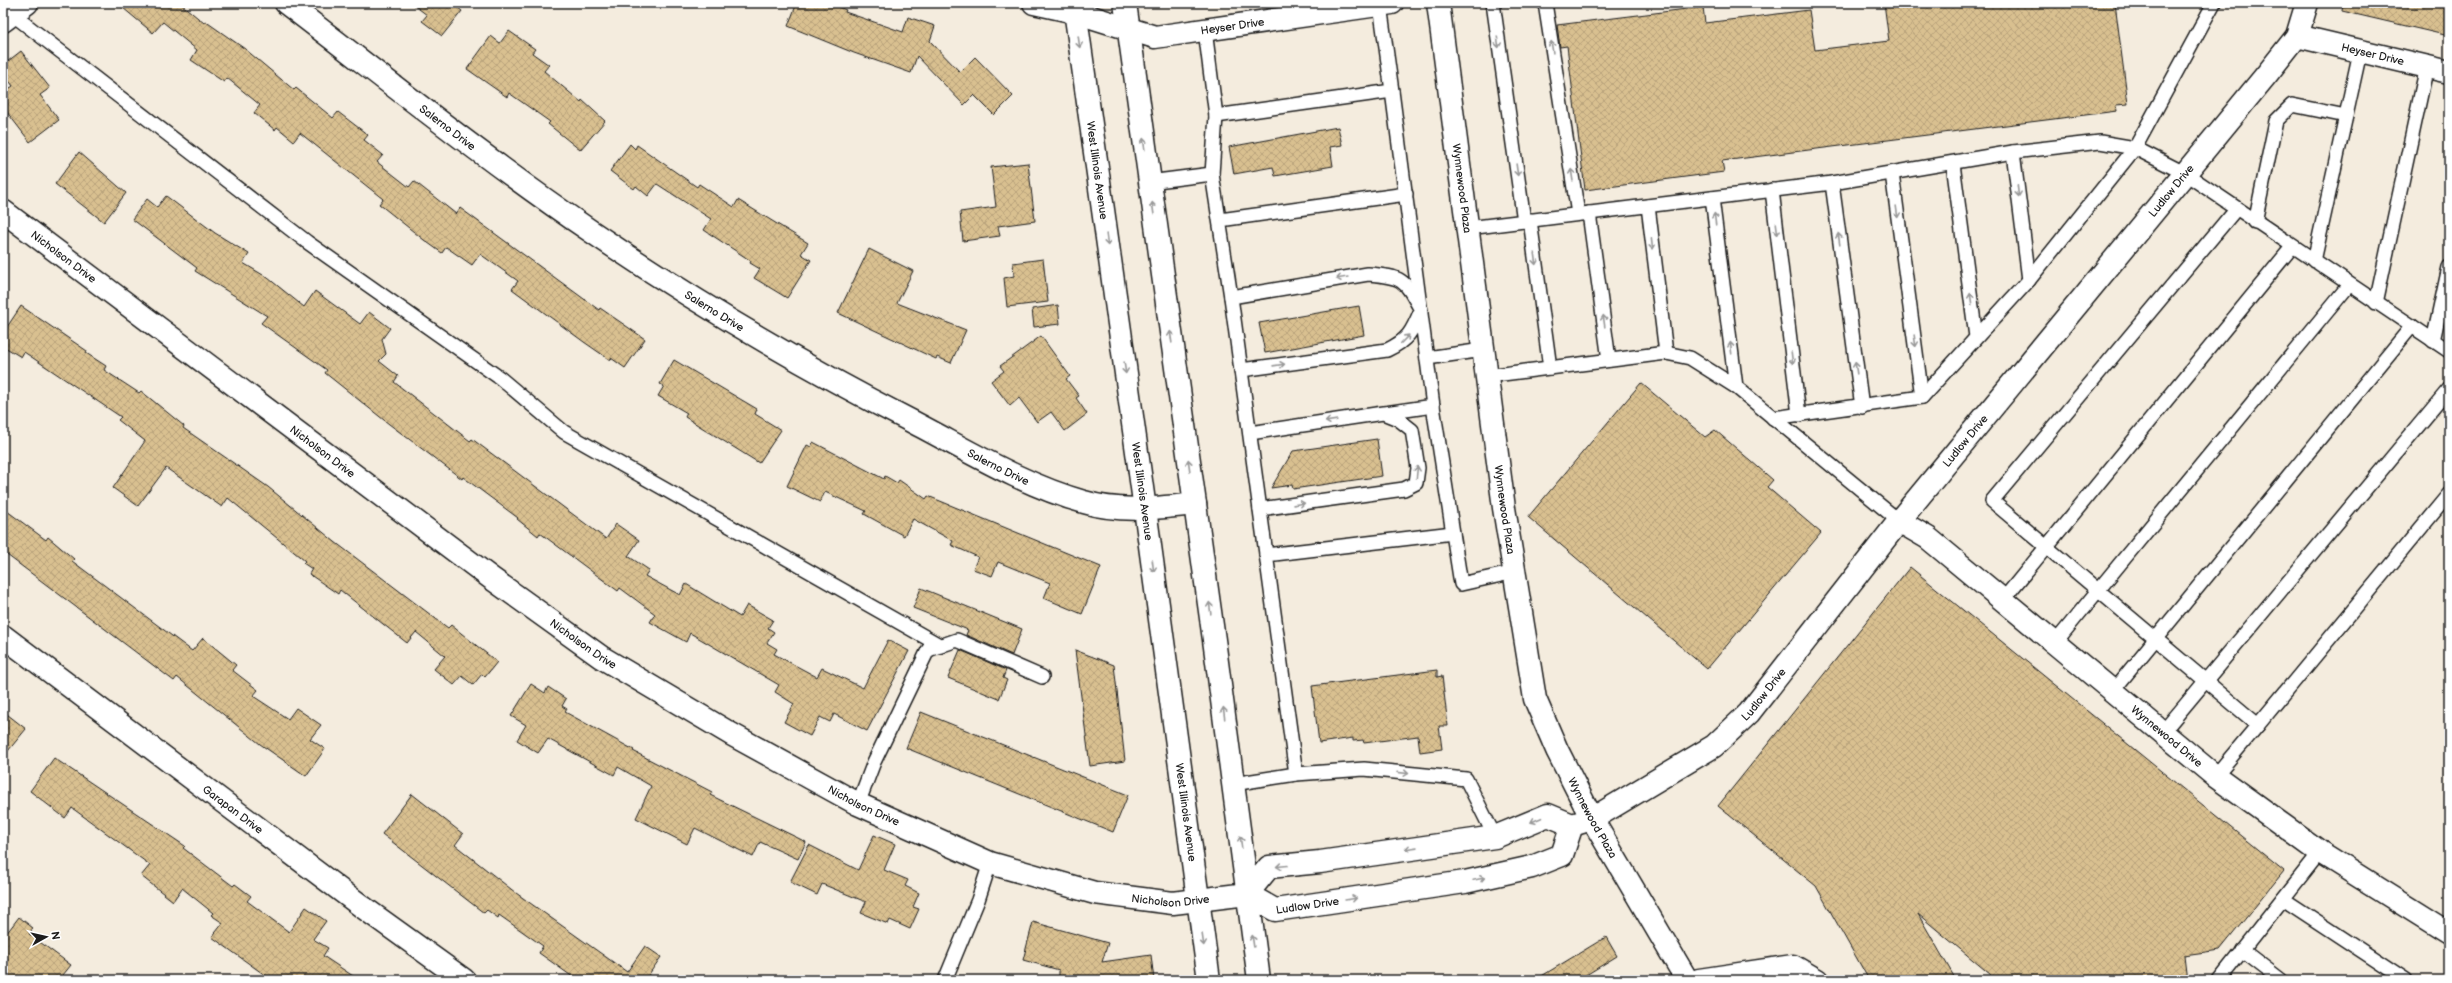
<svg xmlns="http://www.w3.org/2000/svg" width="2452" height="983" font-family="'Balsamiq Sans',sans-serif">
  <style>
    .building { fill: url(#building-cross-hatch); stroke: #1c1c1c }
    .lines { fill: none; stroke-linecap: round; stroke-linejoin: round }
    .lane-casing { stroke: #1c1c1c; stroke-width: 16 }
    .street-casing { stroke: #1c1c1c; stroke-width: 25 }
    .secondary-casing { stroke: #1c1c1c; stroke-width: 25 }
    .lane { stroke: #fff; stroke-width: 13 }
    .street { stroke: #fff; stroke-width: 22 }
    .secondary { stroke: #fff; stroke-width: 22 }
    .oneway { stroke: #999 }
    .labels { text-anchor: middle; stroke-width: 3.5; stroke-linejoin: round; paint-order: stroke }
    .street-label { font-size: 11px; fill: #1c1c1c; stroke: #fff }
  </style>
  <defs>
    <pattern id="building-cross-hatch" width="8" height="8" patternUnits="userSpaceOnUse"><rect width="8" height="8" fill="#d9c090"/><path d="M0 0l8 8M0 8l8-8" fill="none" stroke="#baa47c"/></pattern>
  </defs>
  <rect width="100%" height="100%" fill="#f4ecde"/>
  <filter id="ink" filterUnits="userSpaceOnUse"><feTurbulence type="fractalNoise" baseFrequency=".025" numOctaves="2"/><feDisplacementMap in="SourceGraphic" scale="8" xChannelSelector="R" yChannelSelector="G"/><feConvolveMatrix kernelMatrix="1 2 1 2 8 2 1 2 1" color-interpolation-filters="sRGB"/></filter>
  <g filter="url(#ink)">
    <g class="building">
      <polygon points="117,3 180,3 204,23 205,21 245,49 294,90 296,88 333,118 338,112 368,135 364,140 383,155 377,162 409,187 414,181 456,214 460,208 599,310 600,308 645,339 625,368 611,358 610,360 584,342 512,289 518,281 480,254 472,265 446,247 442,253 424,240 379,204 383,199 300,133 294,141 277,127 275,130 254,113 260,105 227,78 224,82 191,60 197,50 163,22 153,33"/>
      <polygon points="411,3 452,3 462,11 442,36 422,21 427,15"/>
      <polygon points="797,3 829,3 846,10 845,12 903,32 908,17 935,26 930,41 960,72 975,57 1013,96 994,115 974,95 964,105 917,56 911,73 854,53 788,26"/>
      <polygon points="1884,3 2115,3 2128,104 2116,105 2117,111 1722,161 1724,172 1585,190 1567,46 1560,47 1557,25 1703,7 1705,23 1809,10 1815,50 1889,41"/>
      <polygon points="2343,3 2449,3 2449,36 2342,11"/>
      <polygon points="509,31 535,49 532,53 549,65 544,71 581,102 582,100 605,121 580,150 548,124 550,122 509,93 507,97 467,69 491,36 500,43"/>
      <polygon points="21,51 50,88 40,95 59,120 30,142 3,107 3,93 13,86 3,73 3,65"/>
      <polygon points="1338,127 1342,145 1330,147 1333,166 1275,176 1273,167 1234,174 1229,147"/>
      <polygon points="630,144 635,149 637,145 697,187 699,184 734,207 738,200 808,243 801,254 811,260 787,298 754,278 760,269 750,263 751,261 704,230 711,219 657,184 648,196 636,186 634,189 610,171"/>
      <polygon points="79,152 126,193 104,222 55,184"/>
      <polygon points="1028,163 1035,221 998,226 1000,236 963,241 960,212 996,207 991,167"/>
      <polygon points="166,196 215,233 249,254 243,263 268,278 304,307 315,291 360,324 369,312 390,328 382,339 386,354 379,361 398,376 394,382 470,441 472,439 606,539 616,524 639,540 628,556 649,570 645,576 680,595 686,584 740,617 747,605 773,620 768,628 774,632 767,643 777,649 774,654 817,677 822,668 863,688 888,640 909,651 867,731 834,714 830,722 820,717 810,736 784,722 794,704 775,692 779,685 690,633 686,642 650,622 655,614 620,588 618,591 540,533 538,536 517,519 518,518 463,477 462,479 389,424 325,373 327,370 261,323 267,316 195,271 197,268 132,219 147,199 157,207"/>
      <polygon points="869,249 913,271 897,303 966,330 951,363 937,357 936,359 838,313"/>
      <polygon points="1043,259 1048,302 1007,307 1004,278 1014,276 1013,263"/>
      <polygon points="1058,305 1060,324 1034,327 1032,309"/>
      <polygon points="21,306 87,351 86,353 106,366 104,370 139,393 141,391 184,426 183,428 268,487 335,542 448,628 451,625 497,662 485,677 482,674 473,685 462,676 454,685 434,669 445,656 416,632 407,643 340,590 338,594 309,574 312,569 303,563 305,561 228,498 222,507 166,468 138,506 113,488 145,441 118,420 121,417 24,352 21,357 3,346 3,333"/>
      <polygon points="1359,306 1364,335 1265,353 1259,323"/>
      <polygon points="1041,336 1070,376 1066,379 1079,396 1076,398 1087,414 1065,431 1051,412 1037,422 1019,398 1010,406 991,381 1004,371 1000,366"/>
      <polygon points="674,360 757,409 755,414 781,430 759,463 685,417 687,413 658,396 664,386 660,384"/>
      <polygon points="1641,383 1705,437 1715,430 1773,480 1767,487 1821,533 1707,669 1528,517"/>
      <polygon points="1377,439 1382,476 1293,489 1292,485 1271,488 1293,451"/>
      <polygon points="813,442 884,479 885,476 897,483 899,480 926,499 928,496 1101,567 1082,614 1044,598 1050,583 998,562 992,576 973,569 978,557 951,545 953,541 913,519 904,536 864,514 866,511 825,492 820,502 787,486 807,445 811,447"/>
      <polygon points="3,508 46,540 48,537 74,559 72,561 192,651 203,638 236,665 232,670 258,690 253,696 288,719 296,708 321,725 310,739 325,749 306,776 260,744 177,677 174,681 3,552"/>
      <polygon points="1910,567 2284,871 2220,950 2184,955 2187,980 1997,980 1918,914 1956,980 1869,980 1816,886 1718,806"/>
      <polygon points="921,588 1022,629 1012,655 966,635 968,630 913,608"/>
      <polygon points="960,650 1006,670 1003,678 1007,680 999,699 948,678"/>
      <polygon points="1075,650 1114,665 1125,761 1090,766"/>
      <polygon points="1437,670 1437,677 1442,676 1448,726 1439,726 1442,749 1420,752 1418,736 1364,743 1363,740 1353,741 1353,738 1319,743 1312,686"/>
      <polygon points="531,684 545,693 548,687 566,699 562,706 567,709 565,712 634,750 633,751 712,792 710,795 806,842 798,859 760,842 753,857 695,828 687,844 636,818 651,786 618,767 614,775 548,739 538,753 517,740 526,725 511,716"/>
      <polygon points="3,711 26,729 3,757"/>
      <polygon points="921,712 1128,795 1113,832 906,748"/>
      <polygon points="54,758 185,846 183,848 233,886 235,884 251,896 247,901 289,932 306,907 326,921 313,939 328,948 323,956 359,980 272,980 255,968 212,937 223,923 211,915 213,913 182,888 173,901 141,876 150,865 72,808 65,818 30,791"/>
      <polygon points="412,794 463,834 455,845 516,893 627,972 645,946 661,957 645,980 577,980 539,953 543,946 499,915 498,918 487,910 484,913 382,834"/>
      <polygon points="874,835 895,844 884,870 908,880 905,886 919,893 913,907 919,909 910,929 890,920 888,924 861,913 866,902 822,884 817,895 790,882 809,845 858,870"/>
      <polygon points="19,917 33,928 29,934 71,965 59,980 3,980 3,938"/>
      <polygon points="1033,922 1108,943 1102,962 1151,955 1154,980 1059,980 1059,970 1023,960"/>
      <polygon points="1606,937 1617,956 1578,980 1535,980"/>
    </g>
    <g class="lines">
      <defs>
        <g id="lane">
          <polyline points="1493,3 1524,221"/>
          <polyline points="1545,3 1578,214"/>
          <polyline points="3,7 307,242 500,378 564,432 941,646"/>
          <polyline points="1205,30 1216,116 1212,174"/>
          <polyline points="1392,91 1433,406 1461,584 1515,572"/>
          <polyline points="1216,116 1392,91 1380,5"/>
          <polyline points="2013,152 2029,280"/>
          <polyline points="1953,164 1976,337"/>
          <polyline points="1892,173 1922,397"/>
          <polyline points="1149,182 1212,174 1231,297 1296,774 1364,769 1466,779 1495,837"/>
          <polyline points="1832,183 1862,407"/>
          <polyline points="1772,190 1799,415"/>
          <polyline points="1712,198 1736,387"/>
          <polyline points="1648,206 1666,353"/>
          <polyline points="2236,209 1992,501 2258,725 2449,494"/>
          <polyline points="1589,213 1609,360"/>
          <polyline points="1220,220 1406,194"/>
          <polyline points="1530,220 1550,368"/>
          <polyline points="2255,222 2276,121 2292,105 2346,116"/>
          <polyline points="1468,228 1832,183 2013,152 2100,142 2135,148 2214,3"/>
          <polyline points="2314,261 2360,52"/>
          <path d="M1231 297 1368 274C1404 277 1404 279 1421 310 1412 332 1408 340 1387 350L1241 370"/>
          <polyline points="2376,303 2427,66"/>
          <polyline points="2433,341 2449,267"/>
          <polyline points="1427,358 1483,350"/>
          <polyline points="1487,376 1666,353 1690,358 1736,387 1899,521"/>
          <polyline points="1385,413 1433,406"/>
          <polyline points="1773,418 1922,397 2029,280 2135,148 2186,174 2449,351"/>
          <polyline points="1250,433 1383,413 1398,419 1412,430 1418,468 1416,483 1404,489 1260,509"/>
          <polyline points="1266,555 1453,533"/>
          <polyline points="2002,601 2292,247"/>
          <polyline points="2054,644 2349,285"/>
          <polyline points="2112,692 2412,326"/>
          <polyline points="2162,733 2449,389"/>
          <polyline points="2215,776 2258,725"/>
          <polyline points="1233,784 1296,774"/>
          <polyline points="858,804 874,762 928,650 957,640 1042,677"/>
          <polyline points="2283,899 2406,980"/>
          <polyline points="2242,950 2281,980"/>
          <polyline points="945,980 978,900 990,863"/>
          <polyline points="2219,980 2320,852"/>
        </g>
        <g id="street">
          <path id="s1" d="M286 3C387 80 487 161 592 232 695 302 801 365 911 421 967 450 1023 485 1084 502 1120 513 1158 508 1195 504"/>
          <path id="s2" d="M1034 3 1075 12 1155 37 1392 3"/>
          <path id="s3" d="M1438 3 1504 508 1535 699 1557 750 1592 819 1687 980"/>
          <polyline points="3,21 27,3"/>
          <path id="s4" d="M2297 36 2449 72"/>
          <path id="s5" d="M3 211 491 578 601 657 731 734 858 804 990 863 1095 893 1173 903 1247 894"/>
          <path id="s6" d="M1899 521 1928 538 2215 776 2320 852 2449 933"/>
          <path id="s7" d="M1247 894 1269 867 1320 862 1495 837 1548 815 1572 825 1592 819 1714 746 1749 713 1899 521 2267 74 2297 36 2307 3"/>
          <path id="s8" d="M1247 894 1275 910 1465 882 1532 867 1562 855 1572 825"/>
          <polyline points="1699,980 1793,966 1817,980"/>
        </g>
        <g id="secondary">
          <path id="s9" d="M1074 3 1145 509 1209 980"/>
          <polyline points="1125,3 1215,647 1259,980"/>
          <path id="s10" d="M3 636 364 908 464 980"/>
        </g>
      </defs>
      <use href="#lane" class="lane-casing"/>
      <use href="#street" class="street-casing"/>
      <use href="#secondary" class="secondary-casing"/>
      <use href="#lane" class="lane"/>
      <use href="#street" class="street"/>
      <use href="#secondary" class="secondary"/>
    </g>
    <defs><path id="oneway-shaft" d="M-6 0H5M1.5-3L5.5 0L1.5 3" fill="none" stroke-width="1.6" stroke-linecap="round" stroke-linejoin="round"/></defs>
    <g class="oneway">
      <use href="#oneway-shaft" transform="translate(1079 42) rotate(82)"/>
      <use href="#oneway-shaft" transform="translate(1498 42) rotate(82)"/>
      <use href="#oneway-shaft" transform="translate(1552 47) rotate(-99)"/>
      <use href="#oneway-shaft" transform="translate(1144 144) rotate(-98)"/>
      <use href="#oneway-shaft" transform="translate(1517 170) rotate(82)"/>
      <use href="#oneway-shaft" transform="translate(1572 175) rotate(-99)"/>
      <use href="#oneway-shaft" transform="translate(2018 191) rotate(83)"/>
      <use href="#oneway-shaft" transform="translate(1153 208) rotate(-98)"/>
      <use href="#oneway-shaft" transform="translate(1897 212) rotate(82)"/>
      <use href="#oneway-shaft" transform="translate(1715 219) rotate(-97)"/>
      <use href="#oneway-shaft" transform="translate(1777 229) rotate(83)"/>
      <use href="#oneway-shaft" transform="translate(1839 239) rotate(-98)"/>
      <use href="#oneway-shaft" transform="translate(1107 240) rotate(82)"/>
      <use href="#oneway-shaft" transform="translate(1652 244) rotate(83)"/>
      <use href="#oneway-shaft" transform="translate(1535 259) rotate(82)"/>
      <use href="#oneway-shaft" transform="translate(1342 278) rotate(171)"/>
      <use href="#oneway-shaft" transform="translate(1971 299) rotate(-98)"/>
      <use href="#oneway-shaft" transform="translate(1604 321) rotate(-98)"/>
      <use href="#oneway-shaft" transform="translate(1171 337) rotate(-98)"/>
      <use href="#oneway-shaft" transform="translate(1405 339) rotate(-46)"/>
      <use href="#oneway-shaft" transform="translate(1915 341) rotate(82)"/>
      <use href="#oneway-shaft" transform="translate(1731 348) rotate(-97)"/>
      <use href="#oneway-shaft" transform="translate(1792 358) rotate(83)"/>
      <use href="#oneway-shaft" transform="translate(1279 365) rotate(-8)"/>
      <use href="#oneway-shaft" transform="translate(1125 368) rotate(82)"/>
      <use href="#oneway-shaft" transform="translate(1856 368) rotate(-98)"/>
      <use href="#oneway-shaft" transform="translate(1331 421) rotate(172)"/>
      <use href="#oneway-shaft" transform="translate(1189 465) rotate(-98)"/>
      <use href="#oneway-shaft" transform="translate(1417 472) rotate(-84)"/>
      <use href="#oneway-shaft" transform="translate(1299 504) rotate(-8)"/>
      <use href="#oneway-shaft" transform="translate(1153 566) rotate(83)"/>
      <use href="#oneway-shaft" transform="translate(1210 608) rotate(-98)"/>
      <use href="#oneway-shaft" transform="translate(1224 713) rotate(-97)"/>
      <use href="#oneway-shaft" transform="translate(1403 773) rotate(6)"/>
      <use href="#oneway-shaft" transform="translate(1536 820) rotate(157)"/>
      <use href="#oneway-shaft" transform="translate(1241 842) rotate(-97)"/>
      <use href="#oneway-shaft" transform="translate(1411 848) rotate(172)"/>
      <use href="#oneway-shaft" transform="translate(1282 866) rotate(175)"/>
      <use href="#oneway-shaft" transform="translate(1479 879) rotate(-12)"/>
      <use href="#oneway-shaft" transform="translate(1351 899) rotate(-9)"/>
      <use href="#oneway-shaft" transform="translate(1203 940) rotate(82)"/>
      <use href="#oneway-shaft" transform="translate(1253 941) rotate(-98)"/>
    </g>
  </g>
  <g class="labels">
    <g class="street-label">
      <text dy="4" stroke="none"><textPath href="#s2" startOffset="204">Heyser Drive</textPath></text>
      <text dy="4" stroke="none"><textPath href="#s4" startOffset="78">Heyser Drive</textPath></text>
      <text dy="4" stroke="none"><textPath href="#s1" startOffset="204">Salerno Drive</textPath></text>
      <text dy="4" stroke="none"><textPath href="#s9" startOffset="169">West Illinois Avenue</textPath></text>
      <text dy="4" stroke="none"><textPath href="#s3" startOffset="187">Wynnewood Plaza</textPath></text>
      <text dy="4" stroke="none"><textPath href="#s7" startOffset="1229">Ludlow Drive</textPath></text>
      <text dy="4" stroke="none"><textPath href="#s5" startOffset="76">Nicholson Drive</textPath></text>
      <text dy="4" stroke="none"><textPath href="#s1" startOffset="528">Salerno Drive</textPath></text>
      <text dy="4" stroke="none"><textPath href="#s7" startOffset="905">Ludlow Drive</textPath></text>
      <text dy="4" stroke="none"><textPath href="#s5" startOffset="400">Nicholson Drive</textPath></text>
      <text dy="4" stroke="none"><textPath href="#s1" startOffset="852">Salerno Drive</textPath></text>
      <text dy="4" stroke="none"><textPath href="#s9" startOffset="493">West Illinois Avenue</textPath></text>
      <text dy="4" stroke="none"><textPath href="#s3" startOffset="511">Wynnewood Plaza</textPath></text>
      <text dy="4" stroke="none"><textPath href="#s5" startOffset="724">Nicholson Drive</textPath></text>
      <text dy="4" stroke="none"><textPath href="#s7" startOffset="581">Ludlow Drive</textPath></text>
      <text dy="4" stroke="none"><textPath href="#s6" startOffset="344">Wynnewood Drive</textPath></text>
      <text dy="4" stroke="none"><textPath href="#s5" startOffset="1048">Nicholson Drive</textPath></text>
      <text dy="4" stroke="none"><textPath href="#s10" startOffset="288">Garapan Drive</textPath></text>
      <text dy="4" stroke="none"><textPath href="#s9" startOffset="817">West Illinois Avenue</textPath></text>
      <text dy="4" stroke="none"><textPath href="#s3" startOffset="835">Wynnewood Plaza</textPath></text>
      <text dy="4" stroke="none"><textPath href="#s5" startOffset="1372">Nicholson Drive</textPath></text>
      <text dy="4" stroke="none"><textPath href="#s8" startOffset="65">Ludlow Drive</textPath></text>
    </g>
  </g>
  <rect width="2452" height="983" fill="none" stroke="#fff" stroke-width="16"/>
  <rect x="8" y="8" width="2436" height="967" fill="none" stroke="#1c1c1c" stroke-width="1.5" filter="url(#ink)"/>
  <g transform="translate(46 937) rotate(82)" stroke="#ffffff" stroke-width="3" paint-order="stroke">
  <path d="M0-3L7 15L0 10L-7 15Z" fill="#1c1c1c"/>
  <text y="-6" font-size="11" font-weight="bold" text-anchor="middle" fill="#1c1c1c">N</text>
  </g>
</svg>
